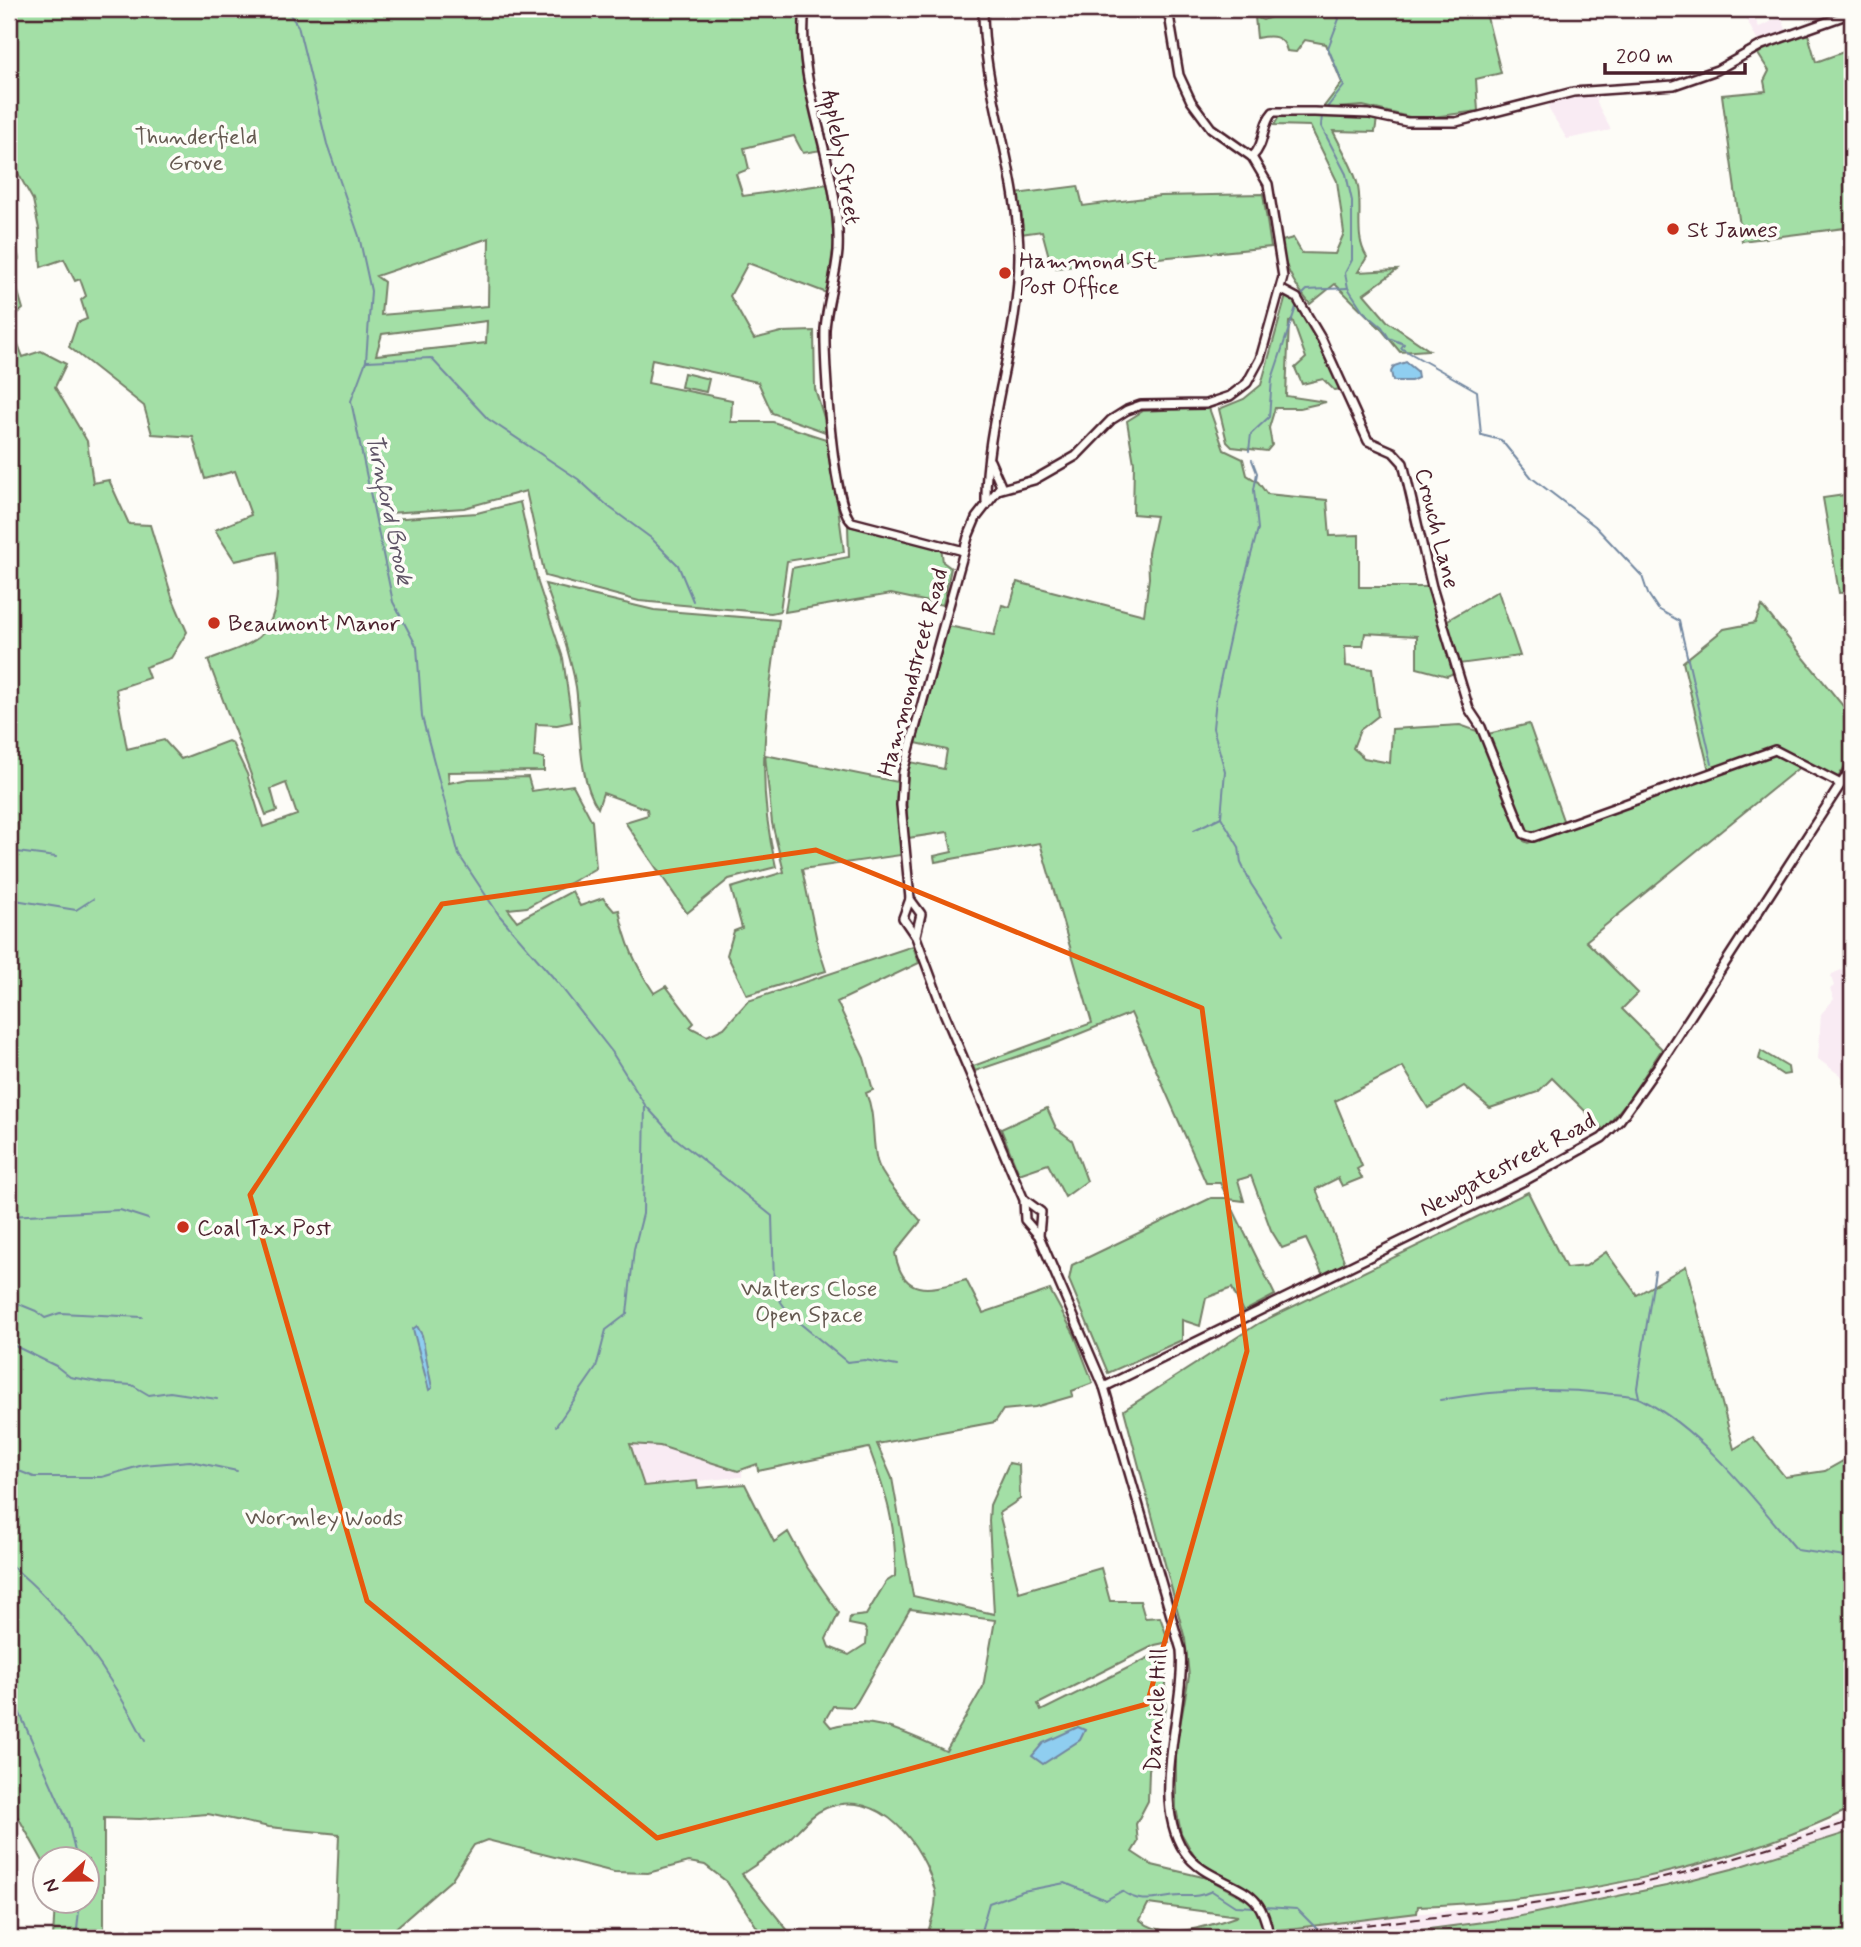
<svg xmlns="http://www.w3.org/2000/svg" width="1861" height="1947" font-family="Mynerve,sans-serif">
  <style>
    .built { fill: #f9ebf3 }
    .green { fill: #a3dfa6; stroke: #767f68; stroke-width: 2; fill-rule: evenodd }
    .water { fill: #8fcef0; stroke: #7388a1; stroke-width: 2 }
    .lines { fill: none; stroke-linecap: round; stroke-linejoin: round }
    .stream { stroke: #7388a1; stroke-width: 2 }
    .secondary-casing { stroke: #4a1f2b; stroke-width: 12 }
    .secondary { stroke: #fdfcf7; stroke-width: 7 }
    .rail { stroke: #4a1f2b; stroke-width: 2; stroke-dasharray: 10 5; stroke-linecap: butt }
    .marked { fill: none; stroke: #e8590c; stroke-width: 5; stroke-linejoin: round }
    .poi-dot { fill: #c8321e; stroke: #fdfcf7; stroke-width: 2.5 }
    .labels { text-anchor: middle; stroke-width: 7; stroke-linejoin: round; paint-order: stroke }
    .park-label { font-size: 23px; fill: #655950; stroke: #fdfcf7 }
    .street-label { font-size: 23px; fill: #4a1f2b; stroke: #fdfcf7 }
    .poi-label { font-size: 23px; fill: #4a1f2b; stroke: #fdfcf7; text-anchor: start }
    .water-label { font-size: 24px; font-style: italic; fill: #5f5466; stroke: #fdfcf7 }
  </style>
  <rect width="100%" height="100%" fill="#fdfcf7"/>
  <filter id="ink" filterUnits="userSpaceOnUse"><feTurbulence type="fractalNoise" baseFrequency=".0143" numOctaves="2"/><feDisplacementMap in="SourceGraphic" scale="14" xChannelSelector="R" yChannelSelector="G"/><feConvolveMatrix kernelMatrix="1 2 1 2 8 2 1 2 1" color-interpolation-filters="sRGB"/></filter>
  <g filter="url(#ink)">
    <g class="built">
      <polygon points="1753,15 1759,27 1781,17 1788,34 1759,44 1746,18"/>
      <polygon points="1596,91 1597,103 1611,130 1567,139 1548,108 1551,101"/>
      <polygon points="1848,967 1852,978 1852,1084 1818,1059 1821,1014 1834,999 1830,989 1834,986 1831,977 1832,974"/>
      <polygon points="630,1444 660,1446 742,1469 742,1477 644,1486"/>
      <polygon points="1852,1816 1852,1831 1732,1869 1506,1919 1415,1931 1325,1938 1274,1938 1271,1931 1357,1918 1499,1907 1616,1886 1732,1857"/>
    </g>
    <g class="green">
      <path d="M9 9H801C794 57 808 104 822 150L803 153 794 136 744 148 749 169 736 174 743 196 828 184 835 235 827 293 748 263 730 296 754 339 781 332 814 331 815 389 828 430 825 432 772 413 758 382 652 359 648 383 732 400 731 422H773L829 440 844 552 787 561 780 611 771 613 639 601 545 576 526 491 464 508 389 513 390 519 477 513 520 502 538 583 563 658 572 722 557 725 536 724 534 757 544 758V771L448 772 449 783 468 779 528 777 532 791 573 785 592 821 596 868 527 907 508 909 517 921 572 891 580 906 603 898 614 911 619 910C625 942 636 966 654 993L666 986 694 1023 690 1027 707 1036 724 1028 748 1001 913 946 919 963 837 1002 864 1058 873 1090 866 1093C876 1116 871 1137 877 1161 881 1177 909 1207 921 1221L895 1253C903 1300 932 1289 966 1280L983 1313 1050 1290 1074 1334 1093 1383 1072 1391 1073 1396 1035 1407 1003 1410 995 1422 877 1444 892 1478 913 1596 994 1614 989 1521 990 1505 1009 1463 1019 1465 1020 1499 999 1513 1019 1592 1101 1568 1110 1601H1140L1145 1618 1160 1617 1169 1642 1155 1645 1038 1704 1041 1711 1154 1655 1166 1667V1708L1149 1770 1148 1801 1136 1824 1138 1842 1132 1852 1152 1865 1207 1878 1251 1902 1260 1916 1265 1932 1196 1938H926C930 1925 938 1905 935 1891 924 1845 880 1787 826 1808 811 1814 801 1828 789 1839 775 1852 758 1863 742 1874L794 1938H764L727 1882 705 1865 689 1862 648 1873 614 1872 487 1840 474 1845 451 1880 384 1938H335L339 1834 269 1827 208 1814 140 1819 104 1818V1938H53L55 1902H88V1860H46L45 1865 18 1817 9 1819V213L19 259 11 268 23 309 9 321 23 357 41 351 66 364 55 387 87 441 93 483 109 480 129 524 150 525 172 597 187 632 171 658 145 667 149 678 116 689 127 749 164 740 181 759 228 741 232 743 247 774 263 827 297 815 286 783 271 789 277 811 266 815 208 660C222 654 242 649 255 640 281 622 279 580 276 552L235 561 215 530 251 515 235 471 205 479 193 437 152 434 144 406 69 347 77 323 87 319 81 300 86 296 80 279 75 281 64 259 41 267 39 229 33 200 9 157ZM489 238 488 306 381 315 384 282 376 276ZM487 321 486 343 376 355 382 334ZM630 1444 660 1446 738 1471 757 1464 758 1471 869 1448C886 1494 897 1525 895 1576L886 1582 866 1615 850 1617 849 1624 864 1627 867 1632 866 1644 849 1655 829 1647 826 1639 839 1613 807 1567 788 1532 774 1542 745 1484 698 1488 697 1481 644 1486ZM910 1609 995 1620 983 1687 946 1751C908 1734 872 1714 831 1727L825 1720 833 1706 853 1707 857 1702ZM1148 1904 1238 1916C1209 1926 1165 1942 1140 1920Z"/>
      <path d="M1293 9H1485L1501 73 1476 79 1478 111 1418 119 1363 106 1322 109 1342 83 1326 44 1305 40 1296 52 1287 51C1283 35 1272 35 1257 38L1255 17 1263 20Z"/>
      <polygon points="1808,34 1816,62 1852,49 1852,227 1742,241 1722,95 1766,91 1764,81 1769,71 1758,54 1770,45"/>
      <path d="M1280 115 1377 119 1375 132 1333 131C1341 147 1352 165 1357 182 1364 207 1353 236 1367 257L1358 272 1397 270 1364 294 1388 322 1429 350 1400 352 1382 330 1335 284 1310 304C1296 287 1281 264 1282 241L1293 238 1302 253 1335 254 1344 233 1337 181 1310 126 1274 125Z"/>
      <polygon points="1078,186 1083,206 1160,196 1263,194 1271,247 1056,268 1055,261 1049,257 1042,231 1020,234 1015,194"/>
      <polygon points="1286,296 1292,297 1328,357 1343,389 1334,390 1323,379 1302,384 1295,368 1306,358 1292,319 1289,322 1286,396 1326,402 1300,408 1275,408 1269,428 1272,445 1267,451 1232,447 1227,442 1219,409 1244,399 1261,385"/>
      <polygon points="684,373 709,379 706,392 681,387"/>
      <polygon points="1209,408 1224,450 1243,459 1247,475 1258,482 1267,494 1327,500 1330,536 1359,535 1359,587 1429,587 1454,673 1447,676 1417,668 1417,636 1365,633 1363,646 1345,646 1346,666 1372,669 1378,716 1360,730 1353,748 1364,758 1390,763 1392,729 1460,725 1480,732 1524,841 1528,843 1777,752 1801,766 1586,941 1638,993 1622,1009 1662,1049 1629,1099 1604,1130 1552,1078 1538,1092 1490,1108 1464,1086 1428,1108 1403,1067 1335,1101 1362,1166 1357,1169 1362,1178 1342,1186 1338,1178 1316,1189 1345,1263 1323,1275 1306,1239 1282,1248 1271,1230 1251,1176 1238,1180 1244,1201 1228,1199 1275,1295 1243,1312 1232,1288 1206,1298 1200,1326 1182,1320 1182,1340 1108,1373 1069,1280 1072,1265 1211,1198 1228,1198 1220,1183 1206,1183 1131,1013 1049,1046 975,1071 973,1066 1092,1023 1040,843 935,862 934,856 952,852 948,832 908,838 906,788 910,762 944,769 947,750 916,743 948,626 994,635 1002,605 1010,607 1017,582 1144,615 1149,578 1148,553 1156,516 1133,514 1134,463 1127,421 1143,411"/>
      <polygon points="1852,494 1852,592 1839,593 1823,498"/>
      <polygon points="848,526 941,546 943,562 951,568 943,605 891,594 785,612 792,568 849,557"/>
      <path d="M545 584 654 610 779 620C767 710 754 777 776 867L729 879 687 913 625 822 648 815 647 809 603 793 598 808C577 778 581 723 576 687 570 652 557 617 545 584Z"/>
      <polygon points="1498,591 1520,656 1459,664 1446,621"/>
      <polygon points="1762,606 1852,717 1852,755 1837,779 1775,745 1709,771 1683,662 1724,629 1755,623"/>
      <polygon points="1529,724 1564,823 1532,835 1527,832 1488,734"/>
      <polygon points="765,755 898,782 901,855 802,869 818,946 826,971 747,995 727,955 734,931 742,928 731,888 784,872 772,823"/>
      <polygon points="1761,1051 1788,1067 1789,1074 1783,1075 1759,1059"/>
      <polygon points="1047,1108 1056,1128 1072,1140 1087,1181 1065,1197 1048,1164 1019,1174 1001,1129"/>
      <path d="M1528 1192 1566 1268 1586 1266 1606 1252 1637 1295 1686 1266 1734 1449 1753 1437 1785 1477 1825 1471 1852 1456V1808C1723 1870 1560 1901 1418 1906L1417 1913 1271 1931 1253 1895 1196 1859 1181 1833 1176 1808V1748L1189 1676 1185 1639 1124 1410 1259 1323Z"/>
      <polygon points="1852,1831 1852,1938 1415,1938 1415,1931 1506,1919 1666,1886 1732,1869"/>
    </g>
    <g class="water">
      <polygon points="1406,362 1417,371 1418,378 1411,381 1393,381 1391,372 1394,366"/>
      <polygon points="417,1326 422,1335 432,1388 429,1390 413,1329"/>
      <polygon points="1078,1727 1085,1730 1080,1740 1043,1764 1032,1756 1043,1743"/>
    </g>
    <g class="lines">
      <g class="stream">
        <polyline points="286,9 298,26 327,144 359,236 371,291 366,361 351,401 393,602 417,647 422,717 459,855 499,915 558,983 613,1053"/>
        <polyline points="1325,110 1344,86 1328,48 1339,19 1331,9"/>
        <polyline points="1322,115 1321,126 1346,174 1352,201 1352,260 1345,273 1348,288 1363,311 1382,327 1389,338 1404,344 1401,348 1477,391 1481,435 1501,440 1532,478 1595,526 1642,576 1648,594 1658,609 1679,621 1712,764"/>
        <polyline points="1301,296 1307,290 1347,288"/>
        <polyline points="367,361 431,358 488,419 578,479 609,507 651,538 678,565 693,601"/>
        <polyline points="1249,451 1251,434 1269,417 1272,379 1296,307"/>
        <polyline points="1221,817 1225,771 1213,728 1216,699 1233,622 1258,529 1254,490 1257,473 1252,460"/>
        <polyline points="1194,830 1221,817 1239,847 1241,863 1251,884 1284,934"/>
        <polyline points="9,851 56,857"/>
        <polyline points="9,899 76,910 93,899"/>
        <polyline points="646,1106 675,1138 772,1216 774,1285 781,1302 791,1316 847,1362 865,1360 897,1366"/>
        <polyline points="9,1216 120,1210 148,1219"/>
        <polyline points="9,1300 36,1311 45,1318 60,1313 142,1317"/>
        <polyline points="9,1338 15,1346 56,1366 70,1377 103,1383 132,1385 149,1395 170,1392 217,1399"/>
        <polyline points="1639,1397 1637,1388 1655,1271"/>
        <path d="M1440 1400C1496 1390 1548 1387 1604 1393 1615 1395 1631 1394 1641 1399 1702 1430 1754 1499 1797 1550L1852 1558"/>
        <polyline points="556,1426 596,1368 606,1330 627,1314 634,1249 643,1214 645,1105 613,1054"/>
        <polyline points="9,1467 34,1477 102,1477 143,1465 190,1461 237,1471"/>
        <path d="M9 1564C68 1612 110 1673 145 1741"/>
        <polyline points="9,1689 68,1822 77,1860"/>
        <polyline points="1265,1907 1297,1909 1326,1938"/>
        <polyline points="76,1938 80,1902"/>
        <path d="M979 1938 989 1903 1023 1891 1065 1883 1106 1900 1122 1891C1142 1906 1157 1897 1180 1896 1193 1896 1199 1897 1212 1891L1235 1906 1255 1907"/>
      </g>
      <defs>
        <g id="secondary">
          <path d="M805 9C795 90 842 168 838 251 836 277 827 303 825 329 824 359 832 507 852 522L964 551"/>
          <path d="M983 9C983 92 1019 172 1019 256 1019 340 985 423 986 502"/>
          <path d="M1252 157C1266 144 1261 125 1273 112H1314L1369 114 1407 122H1456L1573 92 1674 85 1717 70 1762 45 1852 13"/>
          <polyline points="1282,290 1297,298 1322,340 1368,441 1393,452 1403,463 1432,587 1469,709 1481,727 1524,834 1533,837 1775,750 1841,784"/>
          <path d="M990 461 1001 486 976 518 968 537 903 772 901 805 910 899 903 918 916 937 945 1015 1024 1200 1025 1220 1039 1236 1104 1387 1181 1650C1186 1708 1149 1798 1184 1851 1202 1879 1241 1882 1257 1903 1265 1913 1267 1927 1270 1938"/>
          <polyline points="998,490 1034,480 1076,456 1111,420 1127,410 1141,405 1206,404 1230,396 1247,383 1260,359 1283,277 1268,184 1252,157 1211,128 1191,101 1179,75 1168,9"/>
          <polyline points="910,899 921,914 916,935"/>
          <polyline points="1025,1200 1041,1212 1039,1235"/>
          <polyline points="1104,1387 1528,1179 1602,1138 1620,1120 1661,1062 1852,767"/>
        </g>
      </defs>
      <use href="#secondary" class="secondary-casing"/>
      <use href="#secondary" class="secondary"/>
      <path class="rail" d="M1262 1938C1372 1922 1483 1915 1592 1894 1681 1877 1766 1849 1852 1821"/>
    </g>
  </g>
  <path class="marked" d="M816 850 1202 1008 1247 1351 1147 1704 657 1838 367 1601 250 1195 442 904Z"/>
  <g class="poi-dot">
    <circle cx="1673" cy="229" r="7"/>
    <circle cx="1005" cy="273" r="7"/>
    <circle cx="214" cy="623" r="7"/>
    <circle cx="183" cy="1227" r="7"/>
  </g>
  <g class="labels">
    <g class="park-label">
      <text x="196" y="144">Thunderfield<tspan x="196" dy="26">Grove</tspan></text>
      <text x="809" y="1296">Walters Close<tspan x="809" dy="26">Open Space</tspan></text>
      <text x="324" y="1525">Wormley Woods</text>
    </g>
    <g class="street-label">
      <text transform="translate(842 157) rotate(80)" y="8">Appleby Street</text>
      <text transform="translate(1438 528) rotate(76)" y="8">Crouch Lane</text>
      <text transform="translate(912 672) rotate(-75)" y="8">Hammondstreet Road</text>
      <text transform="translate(1507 1164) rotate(-28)" y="8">Newgatestreet Road</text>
      <text transform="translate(1155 1710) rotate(-87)" y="8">Darnicle Hill</text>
    </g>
    <g class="poi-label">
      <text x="1687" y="237">St James</text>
      <text x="1019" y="268">Hammond St<tspan x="1019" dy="26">Post Office</tspan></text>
      <text x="228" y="631">Beaumont Manor</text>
      <text x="197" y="1235">Coal Tax Post</text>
    </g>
    <g class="water-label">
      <text transform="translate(390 509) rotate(78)" y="8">Turnford Brook</text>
    </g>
  </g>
  <rect width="1861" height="1947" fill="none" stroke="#fdfcf7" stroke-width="35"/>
  <rect x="18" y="18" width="1826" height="1912" fill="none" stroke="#4a1f2b" stroke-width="2.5" filter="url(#ink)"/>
  <g transform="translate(66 1880) rotate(248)"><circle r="33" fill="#fdfcf7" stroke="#b5a4a5" stroke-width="2"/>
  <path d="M0-5L12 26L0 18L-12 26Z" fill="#c8321e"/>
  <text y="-10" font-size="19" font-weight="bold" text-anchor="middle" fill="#4a1f2b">N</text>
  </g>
  <path d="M1605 63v10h140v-10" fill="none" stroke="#4a1f2b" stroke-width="3.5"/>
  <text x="1616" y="63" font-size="21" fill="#4a1f2b" stroke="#fdfcf7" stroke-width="5" paint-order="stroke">200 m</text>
</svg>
